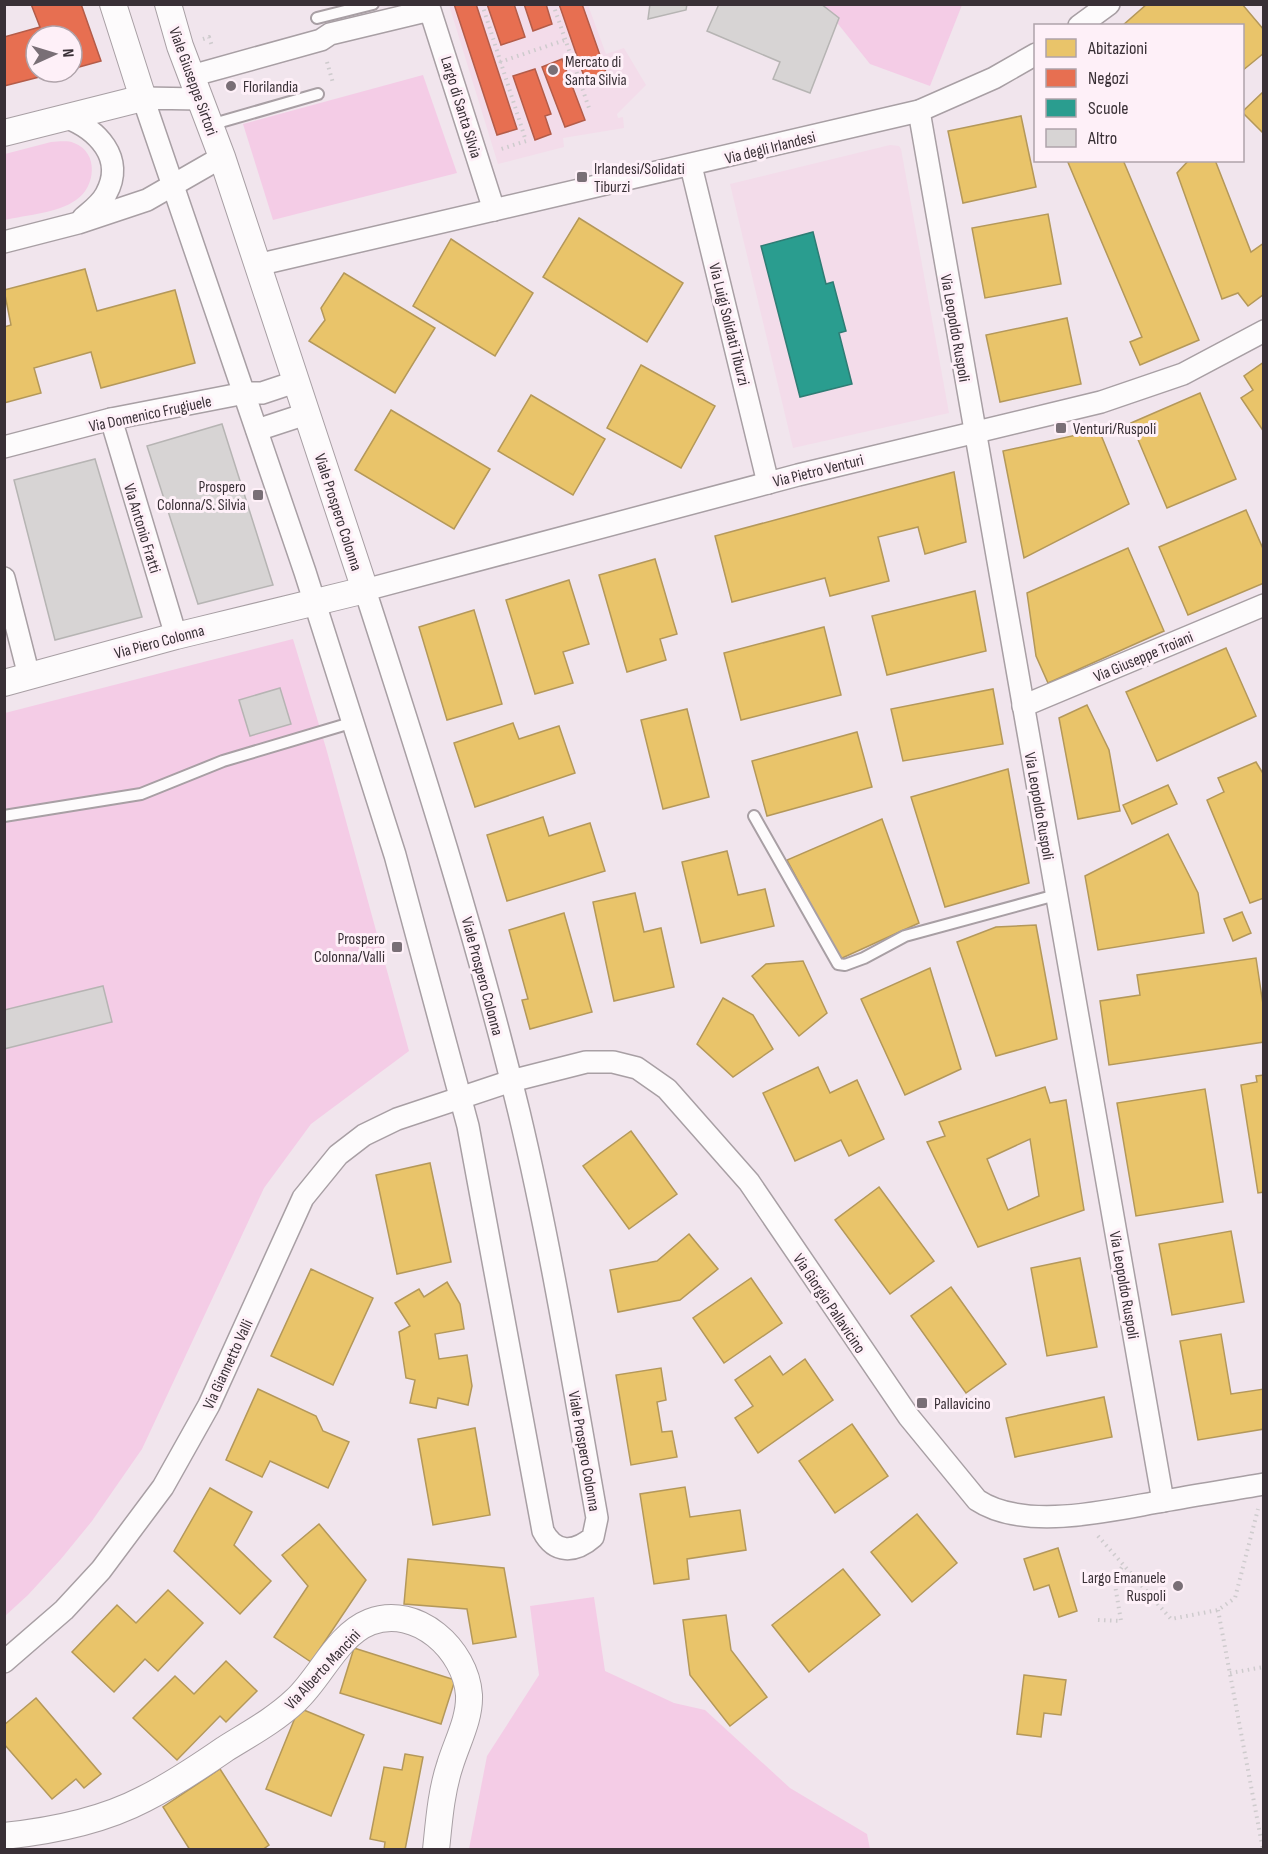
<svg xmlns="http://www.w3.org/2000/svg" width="1268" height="1854" font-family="'Sofia Sans Condensed',sans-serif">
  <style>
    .built { fill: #f3dcea }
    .green { fill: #f4cce6 }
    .homes { fill: #e9c46a; stroke: #b4985a; stroke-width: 1.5; fill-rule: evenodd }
    .shops { fill: #e76f51; stroke: #b35c49; stroke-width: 1.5 }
    .schools { fill: #2a9d8f; stroke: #2e7c74; stroke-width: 1.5 }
    .building { fill: #d7d4d4; stroke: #b6b4b3; stroke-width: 1.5 }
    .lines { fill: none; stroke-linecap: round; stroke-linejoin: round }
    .service-casing { stroke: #a89fa4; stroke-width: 14 }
    .minor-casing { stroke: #a89fa4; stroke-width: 24 }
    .tertiary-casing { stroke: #a89fa4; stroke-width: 28 }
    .path { stroke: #cecbcd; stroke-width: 4; stroke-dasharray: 1.5 4.5; stroke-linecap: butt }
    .service { stroke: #fdfbfc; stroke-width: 10 }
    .minor { stroke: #fdfbfc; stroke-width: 21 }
    .tertiary { stroke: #fdfbfc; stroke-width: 26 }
    .poi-dot { fill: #796f76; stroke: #fef0f8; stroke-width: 2 }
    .labels { text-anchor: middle; stroke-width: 6; stroke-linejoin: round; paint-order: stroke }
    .poi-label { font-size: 16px; fill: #393036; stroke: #fef0f8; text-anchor: start }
    .street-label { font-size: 16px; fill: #393036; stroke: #fef0f8 }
  </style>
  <rect width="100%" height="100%" fill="#f1e5ed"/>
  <g class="built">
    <polygon points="449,5 588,5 606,54 624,48 646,85 617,114 618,118 623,117 624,128 563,138 564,147 498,164"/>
    <polygon points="890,145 899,146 901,149 949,413 793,448 730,184"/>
  </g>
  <g class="green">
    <polygon points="823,5 962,5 930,86 870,64"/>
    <polygon points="423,75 457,173 273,220 243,124"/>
    <path d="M51 142C58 142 67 140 74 143 99 152 96 187 76 200 58 213 26 215 5 220V154Z"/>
    <polygon points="293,639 326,748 409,1051 311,1124 264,1188 142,1449 92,1521 61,1559 28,1595 5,1616 5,713"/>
    <polygon points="594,1597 605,1671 674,1703 705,1710 790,1788 867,1834 870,1849 469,1849 487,1756 539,1675 530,1606"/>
  </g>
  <g class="homes">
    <polygon points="1147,4 1242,4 1264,30 1264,53 1242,71 1242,26 1122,26"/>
    <polygon points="1264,91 1264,134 1242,112"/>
    <polygon points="1021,116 1036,187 963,203 948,131"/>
    <polygon points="1067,160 1123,160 1199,340 1140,365 1130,342 1142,337"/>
    <polygon points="1189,160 1215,160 1251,252 1264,243 1264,294 1248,306 1238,293 1222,299 1177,173"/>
    <polygon points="1048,214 1061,284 985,298 972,228"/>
    <polygon points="579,218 683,283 647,342 543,277"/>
    <polygon points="451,239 533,293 495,356 413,306"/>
    <polygon points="85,269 97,311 175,290 195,363 101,388 91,352 34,368 41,393 4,403 4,327 11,325 4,290"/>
    <polygon points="344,273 435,328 395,393 309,341 325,320 321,308"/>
    <polygon points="1067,318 1081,384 1000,402 986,335"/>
    <polygon points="1264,362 1264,432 1241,398 1253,390 1244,376"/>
    <polygon points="641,365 715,406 681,468 607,428"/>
    <polygon points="1200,393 1236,479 1167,508 1131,423"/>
    <polygon points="531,395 605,439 573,495 498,451"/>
    <polygon points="391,410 490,469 454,529 355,470"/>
    <polygon points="1099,430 1129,504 1024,558 1003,451"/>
    <polygon points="954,472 966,542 925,554 918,527 878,537 889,581 830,596 825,578 732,602 715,536"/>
    <polygon points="1246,510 1264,551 1264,583 1188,615 1159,547"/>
    <polygon points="1128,548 1164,631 1048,683 1036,656 1027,593"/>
    <polygon points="655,559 677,634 660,639 666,660 627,672 599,575"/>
    <polygon points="569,580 589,644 563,652 573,683 535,694 506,600"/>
    <polygon points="975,591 986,651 887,675 872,616"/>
    <polygon points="474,610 502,704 447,720 419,627"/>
    <polygon points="824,627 841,695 741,720 724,653"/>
    <polygon points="1226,648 1256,716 1157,761 1126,692"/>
    <polygon points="993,689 1003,744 903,761 891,709"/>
    <polygon points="1087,705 1109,750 1120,811 1078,819 1059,718"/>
    <polygon points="687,709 709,797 663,809 641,720"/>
    <polygon points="513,723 519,739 559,726 575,773 475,807 454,743"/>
    <polygon points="857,732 872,787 767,816 752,761"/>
    <polygon points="1256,762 1264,775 1264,898 1250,903 1207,800 1224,792 1218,778"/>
    <polygon points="1008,769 1029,883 945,907 911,797"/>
    <polygon points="1168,785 1177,804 1132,824 1123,805"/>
    <polygon points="543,817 549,836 590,823 605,871 507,901 487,835"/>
    <polygon points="882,819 919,923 840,959 787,860"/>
    <polygon points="1168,834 1198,893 1204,933 1098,950 1085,876"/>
    <polygon points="727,851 738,895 765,889 774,926 701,943 682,862"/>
    <polygon points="635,893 644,932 661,928 674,987 614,1001 593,902"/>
    <polygon points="1242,912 1251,933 1233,941 1224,919"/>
    <polygon points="564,913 592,1012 530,1029 522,1000 528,999 509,930"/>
    <polygon points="1036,925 1057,1039 996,1056 957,942 996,927"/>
    <polygon points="1256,958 1264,1011 1264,1042 1109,1065 1100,1001 1140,995 1137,975"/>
    <polygon points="803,961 827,1013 799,1036 752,976 766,964"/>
    <polygon points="930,968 961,1069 905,1095 861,999"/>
    <polygon points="723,998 753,1015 773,1049 733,1077 697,1044"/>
    <polygon points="818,1067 830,1093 857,1080 884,1139 849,1156 841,1140 795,1161 763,1093"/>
    <polygon points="1264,1075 1264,1192 1258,1193 1241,1085 1257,1082 1256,1076"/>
    <path d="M1045 1087 1050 1103 1066 1100 1084 1210 978 1247 927 1142 945 1136 939 1122ZM1030 1139 1039 1196 1008 1210 987 1159Z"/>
    <polygon points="1205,1089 1223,1202 1136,1216 1117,1103"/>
    <polygon points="631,1131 677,1194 629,1229 583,1166"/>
    <polygon points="430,1163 451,1262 397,1274 376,1175"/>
    <polygon points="879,1187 934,1261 890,1294 835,1220"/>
    <polygon points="1231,1231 1244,1302 1172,1315 1159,1244"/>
    <polygon points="689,1234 718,1269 680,1300 618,1312 610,1270 657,1261"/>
    <polygon points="1080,1258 1097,1347 1047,1356 1031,1268"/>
    <polygon points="311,1269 373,1298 333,1385 271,1356"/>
    <polygon points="751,1278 782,1323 724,1363 693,1318"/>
    <polygon points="447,1282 460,1304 464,1329 435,1334 439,1359 467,1355 472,1386 468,1405 438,1398 436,1408 410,1403 415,1380 406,1378 399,1332 410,1326 395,1303 419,1289 424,1297"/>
    <polygon points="951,1287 1006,1364 966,1393 911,1316"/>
    <polygon points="1221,1334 1231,1394 1264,1389 1264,1429 1198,1440 1180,1341"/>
    <polygon points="770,1356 783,1375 805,1359 833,1400 758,1453 735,1418 753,1406 735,1380"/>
    <polygon points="661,1368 666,1400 657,1402 662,1432 672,1431 677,1457 631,1465 616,1375"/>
    <polygon points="258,1389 316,1416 323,1431 349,1442 328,1488 270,1461 262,1477 226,1460"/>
    <polygon points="1104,1397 1112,1437 1015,1457 1006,1418"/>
    <polygon points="852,1424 888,1476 835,1513 799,1461"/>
    <polygon points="475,1428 490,1515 433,1525 418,1439"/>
    <polygon points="685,1487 690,1517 740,1510 746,1550 687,1559 689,1579 654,1584 640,1494"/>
    <polygon points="210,1488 252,1512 234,1545 271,1581 240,1614 174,1551"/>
    <polygon points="917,1514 957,1563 912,1602 871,1552"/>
    <polygon points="319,1524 366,1580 311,1662 274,1637 308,1586 282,1555"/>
    <polygon points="1058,1548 1077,1611 1059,1617 1049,1585 1034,1590 1024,1559"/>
    <polygon points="408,1559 504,1568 516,1637 473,1644 467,1609 404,1604"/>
    <polygon points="843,1569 880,1615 809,1672 772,1625"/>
    <polygon points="168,1590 203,1623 158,1671 145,1659 114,1692 72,1652 117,1605 136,1623"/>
    <polygon points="726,1615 731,1650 767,1697 730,1726 690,1675 683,1620"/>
    <polygon points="354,1648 455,1680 441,1724 340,1693"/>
    <polygon points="226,1661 257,1691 226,1722 220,1716 177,1760 133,1718 175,1676 194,1694"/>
    <polygon points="1024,1675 1066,1680 1061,1715 1044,1713 1041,1737 1017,1734"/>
    <polygon points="36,1698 101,1774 84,1788 76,1779 52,1799 4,1744 4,1725"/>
    <polygon points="299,1708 364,1735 331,1816 266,1789"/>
    <polygon points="405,1754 423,1757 405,1850 384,1850 385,1842 370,1839 384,1767 402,1770"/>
    <polygon points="220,1769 269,1845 262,1850 190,1850 163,1807"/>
  </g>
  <g class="shops">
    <polygon points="31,4 81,4 101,61 72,69 72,36 36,36 36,72 59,72 4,86 4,37 40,27"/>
    <polygon points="454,4 476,4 517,129 497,135"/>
    <polygon points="487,4 514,4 525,37 501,45"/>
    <polygon points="524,4 546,4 552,24 533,31"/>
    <polygon points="559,4 582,4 608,78 587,85"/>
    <polygon points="562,59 585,120 565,127 542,67"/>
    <polygon points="535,69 551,114 545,116 551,134 535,140 513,76"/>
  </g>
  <polygon class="schools" points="813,232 826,284 833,282 846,331 839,333 852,384 800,397 761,246"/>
  <g class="building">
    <polygon points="650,4 687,4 686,10 648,19"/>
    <polygon points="719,4 821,4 839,18 810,93 773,79 780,62 707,31"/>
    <polygon points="222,424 273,585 198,604 147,446"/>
    <polygon points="95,459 142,617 55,640 14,480"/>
    <polygon points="280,688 291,724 250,736 239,700"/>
    <polygon points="103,986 112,1022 4,1049 4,1010"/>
  </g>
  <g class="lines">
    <defs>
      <g id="service">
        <polyline points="317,18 373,4"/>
        <polyline points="210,125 318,94"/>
        <polyline points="4,816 141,794 223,761 354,722"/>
        <polyline points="754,816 838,964 845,965 864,958 905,936 1056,895"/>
      </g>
      <g id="minor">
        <polyline points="1079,26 1109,4"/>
        <polyline points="191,76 321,40 330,34 430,10 494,210"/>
        <path d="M200 99 143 98 305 572 395 855 468 1126 543 1531C555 1554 575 1553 593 1537L597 1518C573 1383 551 1246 519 1112 476 935 421 763 365 590L798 475 1101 402 1183 374 1264 331"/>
        <polyline points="919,111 1163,1501"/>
        <path d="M65 117C97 129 126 158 106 194 101 204 91 211 83 218"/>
        <polyline points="691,166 768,483"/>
        <polyline points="4,242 78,223 147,200 222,157"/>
        <polyline points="257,265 919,111 994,78 1036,54"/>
        <polyline points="111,419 176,636"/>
        <polyline points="257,430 306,414"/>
        <polyline points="4,447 111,419 245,393 262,393 295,382"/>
        <polyline points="4,578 29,676"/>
        <polyline points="1023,706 1264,605"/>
        <path d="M4 1662 64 1610 101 1570 163 1487 209 1405 303 1198 338 1155 364 1135 397 1119 511 1081 586 1062H613L637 1068 667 1089 749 1182 909 1417 977 1500C1025 1532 1111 1510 1164 1501 1197 1495 1230 1490 1264 1484"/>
      </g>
      <g id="tertiary">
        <polyline points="4,133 143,98 113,4"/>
        <polyline points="4,683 176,636 365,590 222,157 180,46 168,4"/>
        <path d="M4 1836C52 1831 102 1821 144 1799 172 1785 199 1767 225 1749 249 1734 275 1720 296 1700 321 1677 337 1635 370 1622 417 1604 466 1650 469 1695 470 1719 457 1742 450 1765 441 1792 439 1821 436 1850"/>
      </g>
    </defs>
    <use href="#service" class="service-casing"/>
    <use href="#minor" class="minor-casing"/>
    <use href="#tertiary" class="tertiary-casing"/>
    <g class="path">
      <polyline points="482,4 526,141 498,150"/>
      <polyline points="553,4 589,108"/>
      <polyline points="203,39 209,37 212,46"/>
      <polyline points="327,62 333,83"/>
      <polyline points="500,62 565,40"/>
      <polyline points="1098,1536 1171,1619 1218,1610 1235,1598 1258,1509"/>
      <polyline points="1218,1610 1263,1850"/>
      <polyline points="1098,1620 1121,1621 1114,1579 1122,1567"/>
      <polyline points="1230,1673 1264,1667"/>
    </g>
    <use href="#service" class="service"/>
    <use href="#minor" class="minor"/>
    <use href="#tertiary" class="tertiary"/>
  </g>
  <g class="poi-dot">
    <circle cx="553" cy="70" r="6"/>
    <circle cx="231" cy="86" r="6"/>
    <rect x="576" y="171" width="12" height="12" rx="3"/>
    <rect x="1055" y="422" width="12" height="12" rx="3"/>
    <rect x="252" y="489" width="12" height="12" rx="3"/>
    <rect x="391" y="941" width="12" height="12" rx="3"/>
    <rect x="916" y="1397" width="12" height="12" rx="3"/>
    <circle cx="1178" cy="1586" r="6"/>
  </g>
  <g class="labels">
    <g class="poi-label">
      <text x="565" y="67">Mercato di<tspan x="565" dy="18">Santa Silvia</tspan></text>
      <text x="243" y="92">Florilandia</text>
      <text x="594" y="174">Irlandesi/Solidati<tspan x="594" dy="18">Tiburzi</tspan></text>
      <text x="1073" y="434">Venturi/Ruspoli</text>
      <text x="246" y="492" text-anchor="end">Prospero<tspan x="246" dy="18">Colonna/S. Silvia</tspan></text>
      <text x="385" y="944" text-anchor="end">Prospero<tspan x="385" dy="18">Colonna/Valli</tspan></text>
      <text x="934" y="1409">Pallavicino</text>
      <text x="1166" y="1583" text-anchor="end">Largo Emanuele<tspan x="1166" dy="18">Ruspoli</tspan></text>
    </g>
    <g class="street-label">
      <text transform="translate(194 81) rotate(70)" y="6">Viale Giuseppe Sirtori</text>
      <text transform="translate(462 107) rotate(73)" y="6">Largo di Santa Silvia</text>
      <text transform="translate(770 147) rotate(-14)" y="6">Via degli Irlandesi</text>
      <text transform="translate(730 324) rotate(76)" y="6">Via Luigi Solidati Tiburzi</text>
      <text transform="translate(956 328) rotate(80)" y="6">Via Leopoldo Ruspoli</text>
      <text transform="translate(150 413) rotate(-12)" y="6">Via Domenico Frugiuele</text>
      <text transform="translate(818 470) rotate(-14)" y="6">Via Pietro Venturi</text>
      <text transform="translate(339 512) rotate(72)" y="6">Viale Prospero Colonna</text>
      <text transform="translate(143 528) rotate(73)" y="6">Via Antonio Fratti</text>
      <text transform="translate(159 641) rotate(-15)" y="6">Via Piero Colonna</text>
      <text transform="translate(1143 656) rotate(-23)" y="6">Via Giuseppe Troiani</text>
      <text transform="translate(1040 806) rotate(80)" y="6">Via Leopoldo Ruspoli</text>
      <text transform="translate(483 976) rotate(75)" y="6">Viale Prospero Colonna</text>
      <text transform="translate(1125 1285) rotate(80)" y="6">Via Leopoldo Ruspoli</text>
      <text transform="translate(830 1303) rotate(56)" y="6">Via Giorgio Pallavicino</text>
      <text transform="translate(227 1364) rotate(-65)" y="6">Via Giannetto Valli</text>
      <text transform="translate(585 1451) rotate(80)" y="6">Viale Prospero Colonna</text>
      <text transform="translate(322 1669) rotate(-47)" y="6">Via Alberto Mancini</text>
    </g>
  </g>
  <rect width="1268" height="1854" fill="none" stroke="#393036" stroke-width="12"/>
  <rect x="1034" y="24" width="210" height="138" fill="#fef0f8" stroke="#afa3aa" stroke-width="1.5"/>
  <rect x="1046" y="39" width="30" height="18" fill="#e9c46a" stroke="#afa3aa" stroke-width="1.5"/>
  <text x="1088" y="54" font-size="18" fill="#393036">Abitazioni</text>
  <rect x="1046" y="69" width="30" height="18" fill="#e76f51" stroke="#afa3aa" stroke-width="1.5"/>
  <text x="1088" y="84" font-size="18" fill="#393036">Negozi</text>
  <rect x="1046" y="99" width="30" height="18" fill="#2a9d8f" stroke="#afa3aa" stroke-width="1.5"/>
  <text x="1088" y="114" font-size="18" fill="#393036">Scuole</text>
  <rect x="1046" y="129" width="30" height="18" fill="#d7d4d4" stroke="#afa3aa" stroke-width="1.5"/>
  <text x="1088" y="144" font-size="18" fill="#393036">Altro</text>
  <g transform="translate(54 54) rotate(86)"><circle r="28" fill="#fef0f8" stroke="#afa3aa" stroke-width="1.5"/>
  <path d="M0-4.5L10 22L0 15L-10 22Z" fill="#796f76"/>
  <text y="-9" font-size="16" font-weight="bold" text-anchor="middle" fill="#393036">N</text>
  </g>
</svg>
